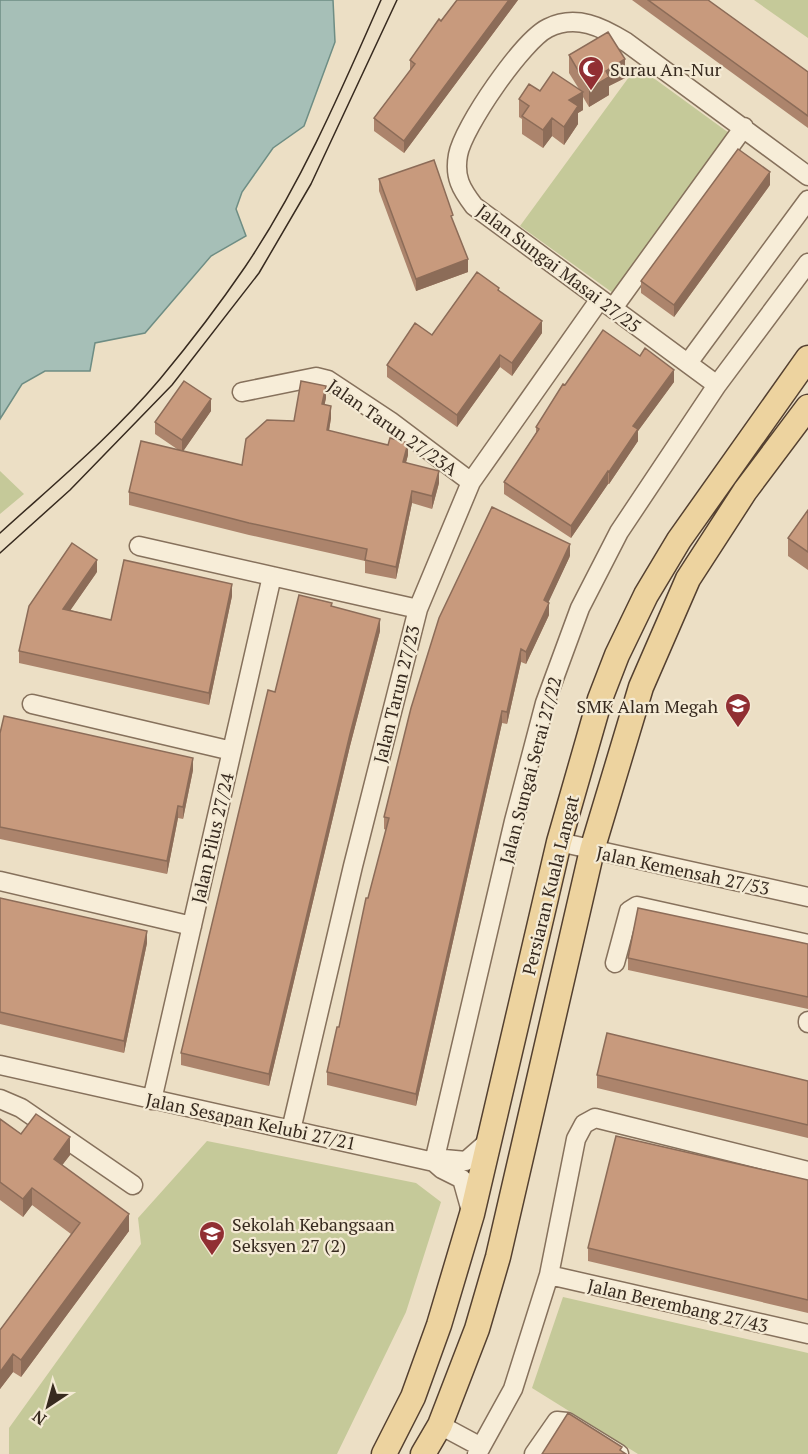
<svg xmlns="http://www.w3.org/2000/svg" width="808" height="1454" font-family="'PT Serif',serif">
  <rect width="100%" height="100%" fill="#ecdfc5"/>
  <path fill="#c5c999" d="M 754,0 L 808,0 L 808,38 Z
    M 637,66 L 729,133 L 613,293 L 520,226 Z
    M 0,471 L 24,494 L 0,514 Z
    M 207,1141 L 416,1183 L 441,1202 L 406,1312 L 337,1454 L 9,1454 L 9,1428 L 141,1244 L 138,1218 Z
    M 563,1297 L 808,1353 L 808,1454 L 638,1454 L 532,1388 Z"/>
  <path fill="#a6bfb7" stroke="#6e8d84" stroke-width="1.5" d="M 0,0 L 333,0 L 335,42 L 304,126 L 273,148 L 242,192 L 236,209 L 246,236 L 211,256 L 145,333 L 95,343 L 90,371 L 45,371 L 22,384 L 0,419 Z"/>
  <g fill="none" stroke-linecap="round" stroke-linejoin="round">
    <defs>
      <path id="minor" d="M 613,308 L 744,127
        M 688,363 L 808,200
        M 717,385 L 474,206 C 461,189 454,177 458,155 C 463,127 523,40 548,28 C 576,14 602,27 626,42 L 808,176
        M 242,392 L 316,377 L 328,380 L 390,421 L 471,482
        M 139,546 L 418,609
        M 32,704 L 232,751
        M 559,842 L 808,897
        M 0,881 L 192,926
        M 615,963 L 629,911 L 637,906 L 808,944
        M 808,1023 L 808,1021
        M 0,1065 L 434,1162 L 442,1169 L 462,1179 L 471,1211
        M 0,1099 L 21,1108 L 133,1185
        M 152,1100 L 272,576
        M 291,1130 L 353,866 L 418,609 L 471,482 L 600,299
        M 434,1162 L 514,821 L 545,703 L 580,608 L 619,532 L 717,385 L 808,263
        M 434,1162 L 444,1159 L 466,1161 L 490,1140
        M 549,1275 L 808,1334
        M 440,1425 L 481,1447 L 477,1454
        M 481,1447 L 513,1389 L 549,1275 L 576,1139 L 584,1124 L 595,1118 L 808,1171
        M 534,1454 L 557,1421 L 567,1422 L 619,1454"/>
      <path id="major" d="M 384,1454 L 413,1397 L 439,1325 L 472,1214 L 559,842 L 600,699 L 617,655 L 646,595 L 679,540 L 808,358
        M 423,1454 L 440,1425 L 477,1329 L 498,1257 L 592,850 L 641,687 L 688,579 L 745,491 L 808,407"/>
    </defs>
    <use href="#minor" stroke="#86715c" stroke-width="21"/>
    <use href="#major" stroke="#544030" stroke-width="27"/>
    <use href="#minor" stroke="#f7edd8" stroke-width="18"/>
    <use href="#major" stroke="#edd39f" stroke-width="24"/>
    <path stroke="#372a1f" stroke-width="1.5" d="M 0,533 C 55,483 112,436 160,379 C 190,343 219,305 245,267 C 301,184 341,91 381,0
      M 0,553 L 70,490 L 172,385 L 259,273 L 311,184 L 397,0"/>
  </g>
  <path fill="#ac846c" d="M 457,0 L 518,0 L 404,153 L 374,131 L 374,118 L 410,71 L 410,60 Z
    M 632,0 L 708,0 L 808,72 L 808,128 Z
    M 569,55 L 625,78 L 609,86 L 609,95 L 589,107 L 583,97 L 583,110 L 578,113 L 578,124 L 564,145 L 552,136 L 543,148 L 522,134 L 522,119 L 519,117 L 519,99 L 540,91 L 579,89 L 569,73 Z
    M 379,179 L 453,222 L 468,272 L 416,291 L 379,191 Z
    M 770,185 L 674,317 L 641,293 L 641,281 Z
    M 499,291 L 542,333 L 512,376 L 500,367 L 457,427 L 387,377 L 387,365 Z
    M 674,382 L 638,431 L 638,441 L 609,484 L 608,484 L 571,538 L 504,494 L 504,482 L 536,433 L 536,427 L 565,385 Z
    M 326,398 L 324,405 L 331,418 L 329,431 L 408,455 L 406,462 L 439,483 L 432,509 L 412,503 L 396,579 L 365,573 L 365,561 L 249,535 L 129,505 L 129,492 L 177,449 L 155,434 L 155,422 L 211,411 L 183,451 L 242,465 L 294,421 Z
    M 808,510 L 808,570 L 788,556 L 788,538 Z
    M 570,556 L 548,602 L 549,615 L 526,664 L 521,662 L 507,724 L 502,723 L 416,1106 L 327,1085 L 327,1072 L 339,1027 L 368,898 L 386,830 L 384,829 L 384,817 Z
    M 97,572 L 70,610 L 111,620 L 232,596 L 209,705 L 19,663 L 19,651 Z
    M 332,606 L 380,631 L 350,746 L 269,1086 L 181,1065 L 181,1053 L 275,692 Z
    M 0,733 L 193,770 L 183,819 L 178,818 L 167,874 L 0,839 Z
    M 0,898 L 147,943 L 124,1053 L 0,1024 Z
    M 808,944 L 808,1009 L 628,970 L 628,958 Z
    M 597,1075 L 808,1081 L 808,1138 L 597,1088 Z
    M 0,1119 L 21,1134 L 70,1155 L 62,1165 L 129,1231 L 21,1377 L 13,1372 L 0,1389 L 0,1330 L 71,1234 L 32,1205 L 23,1217 L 0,1200 Z
    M 808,1180 L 808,1313 L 588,1261 L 588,1248 Z"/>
  <path fill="#8c6c58" d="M 509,0 L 518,0 L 404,153 L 404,141 Z
    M 625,59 L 625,78 L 609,86 L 609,95 L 589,107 L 589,89 L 606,71 Z
    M 583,92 L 583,110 L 578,113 L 578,124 L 564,145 L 564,127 L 569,100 Z
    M 552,118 L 552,136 L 543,148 L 543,130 Z
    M 770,172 L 770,185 L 674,317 L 674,305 Z
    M 468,259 L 468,272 L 416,291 L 416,279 Z
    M 542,321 L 542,333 L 512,376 L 512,363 Z
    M 500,355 L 500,367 L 457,427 L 457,415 Z
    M 674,370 L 674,382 L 638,431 L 638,441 L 609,484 L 609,472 L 633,426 Z
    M 326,386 L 326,398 L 322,417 L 322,404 Z
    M 211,399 L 211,411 L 182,453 L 182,440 Z
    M 331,406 L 331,418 L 327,442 L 327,430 Z
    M 408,443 L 408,455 L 403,474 L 403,462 Z
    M 439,471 L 439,483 L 432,509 L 432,496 Z
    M 608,471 L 608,484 L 571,538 L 571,526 Z
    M 412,491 L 412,503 L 396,579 L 396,567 Z
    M 570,544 L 570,556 L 544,612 L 544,600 Z
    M 97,560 L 97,572 L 63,621 L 63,609 Z
    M 232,584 L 232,596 L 209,705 L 209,693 Z
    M 549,603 L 549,615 L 526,664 L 526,652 Z
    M 380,619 L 380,631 L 350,746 L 269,1086 L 269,1074 L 350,734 Z
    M 521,649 L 521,662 L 507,724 L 507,712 Z
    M 502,711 L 502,723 L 416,1106 L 416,1094 Z
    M 193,758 L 193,770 L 183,819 L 183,807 Z
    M 178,806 L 178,818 L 167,874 L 167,861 Z
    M 147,931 L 147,943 L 124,1053 L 124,1041 Z
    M 70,1137 L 70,1155 L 54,1176 L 54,1159 Z
    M 32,1188 L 32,1205 L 23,1217 L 23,1199 Z
    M 129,1214 L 129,1231 L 21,1377 L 21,1360 Z
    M 13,1354 L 13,1372 L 0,1389 L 0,1372 Z"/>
  <path fill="#c89a7d" stroke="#8c6c58" stroke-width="1.5" d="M 457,0 L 509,0 L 404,141 L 374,118 L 415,64 L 410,60 L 439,19 L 441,21 Z
    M 648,0 L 708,0 L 808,72 L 808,116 Z
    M 608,32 L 625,59 L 606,71 L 609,77 L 589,89 L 569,55 Z
    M 553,72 L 583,92 L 569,100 L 578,106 L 564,127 L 552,118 L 543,130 L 522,116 L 529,106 L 519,99 L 529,84 L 540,91 Z
    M 738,149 L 770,172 L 674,305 L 641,281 Z
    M 434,160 L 453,215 L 451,216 L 468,259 L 416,279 L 379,179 Z
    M 477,272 L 499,288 L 498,290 L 542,321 L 512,363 L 500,355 L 457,415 L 387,365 L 415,323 L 432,335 Z
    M 603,330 L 640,356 L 645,348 L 674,370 L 633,426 L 638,429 L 609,472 L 608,471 L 571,526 L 504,482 L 539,429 L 536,427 L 563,384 L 565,385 Z
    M 184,381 L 211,399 L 182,440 L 155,422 Z
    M 301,381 L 326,386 L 322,404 L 331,406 L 327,430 L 388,445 L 390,438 L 408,443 L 403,462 L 439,471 L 432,496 L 412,491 L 396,567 L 365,560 L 367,549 L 249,523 L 129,492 L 141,441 L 242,465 L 246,439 L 267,420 L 294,421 Z
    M 492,507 L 570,544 L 544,600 L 549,603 L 526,652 L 521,649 L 507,712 L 502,711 L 416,1094 L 327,1072 L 337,1027 L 339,1027 L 366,898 L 368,898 L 389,818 L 384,817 L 411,708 L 439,618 Z
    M 808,510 L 808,552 L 788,538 Z
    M 72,543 L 97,560 L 63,609 L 111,620 L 124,560 L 232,584 L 209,693 L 19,651 L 29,606 Z
    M 299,595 L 332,603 L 331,606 L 380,619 L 350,734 L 269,1074 L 181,1053 L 268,690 L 275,692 Z
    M 4,716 L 193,758 L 183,807 L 178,806 L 167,861 L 0,827 L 0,733 Z
    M 0,898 L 147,931 L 124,1041 L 0,1012 Z
    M 638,908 L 808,944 L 808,997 L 628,958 Z
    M 607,1033 L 808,1081 L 808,1125 L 597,1075 Z
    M 36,1114 L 70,1137 L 54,1159 L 129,1214 L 21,1360 L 13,1354 L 0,1372 L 0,1330 L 80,1223 L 32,1188 L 23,1199 L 0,1182 L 0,1119 L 21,1134 Z
    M 616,1136 L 808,1180 L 808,1300 L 588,1248 Z
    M 568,1413 L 622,1447 L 620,1450 L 626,1454 L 542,1454 Z"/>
  <defs>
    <symbol id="mosque-pin" viewBox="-11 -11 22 30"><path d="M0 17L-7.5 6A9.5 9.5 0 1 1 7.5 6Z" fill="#912f33" stroke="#f4ead4"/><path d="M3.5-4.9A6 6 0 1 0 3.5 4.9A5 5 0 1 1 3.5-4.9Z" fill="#fff"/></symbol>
    <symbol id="school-pin" viewBox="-11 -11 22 30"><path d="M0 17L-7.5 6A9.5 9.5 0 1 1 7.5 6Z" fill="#912f33" stroke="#f4ead4"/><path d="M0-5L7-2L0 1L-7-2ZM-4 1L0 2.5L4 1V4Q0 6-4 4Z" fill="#fff"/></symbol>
  </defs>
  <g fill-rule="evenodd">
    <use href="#mosque-pin" x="576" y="54" width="30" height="40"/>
    <use href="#school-pin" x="723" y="691" width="30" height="40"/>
    <use href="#school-pin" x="197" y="1219" width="30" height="40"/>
  </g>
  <g text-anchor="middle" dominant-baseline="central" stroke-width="4.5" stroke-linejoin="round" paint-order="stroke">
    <g font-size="18" fill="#372a1f" stroke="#f4ead4" text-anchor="start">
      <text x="610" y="69">Surau An-Nur</text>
      <text x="718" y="706" text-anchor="end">SMK Alam Megah</text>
      <text x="232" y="1224">Sekolah Kebangsaan<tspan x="232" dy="21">Seksyen 27 (2)</tspan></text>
    </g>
    <g font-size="18" fill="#372a1f" stroke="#f4ead4">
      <text transform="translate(559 268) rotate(37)">Jalan Sungai Masai 27/25</text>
      <text transform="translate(393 427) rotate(35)">Jalan Tarun 27/23A</text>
      <text transform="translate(396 694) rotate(-76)">Jalan Tarun 27/23</text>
      <text transform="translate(530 770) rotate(-75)">Jalan Sungai Serai 27/22</text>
      <text transform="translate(212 838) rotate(-77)">Jalan Pilus 27/24</text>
      <text transform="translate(683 870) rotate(12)">Jalan Kemensah 27/53</text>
      <text transform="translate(550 885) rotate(-76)">Persiaran Kuala Langat</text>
      <text transform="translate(251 1121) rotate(12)">Jalan Sesapan Kelubi 27/21</text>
      <text transform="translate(678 1305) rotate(13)">Jalan Berembang 27/43</text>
    </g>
  </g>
  <g transform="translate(48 1406) rotate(216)" stroke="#f4ead4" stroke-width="4.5" paint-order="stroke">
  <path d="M0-4.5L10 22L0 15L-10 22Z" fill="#372a1f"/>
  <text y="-9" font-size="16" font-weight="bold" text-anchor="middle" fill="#372a1f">N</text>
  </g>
</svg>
